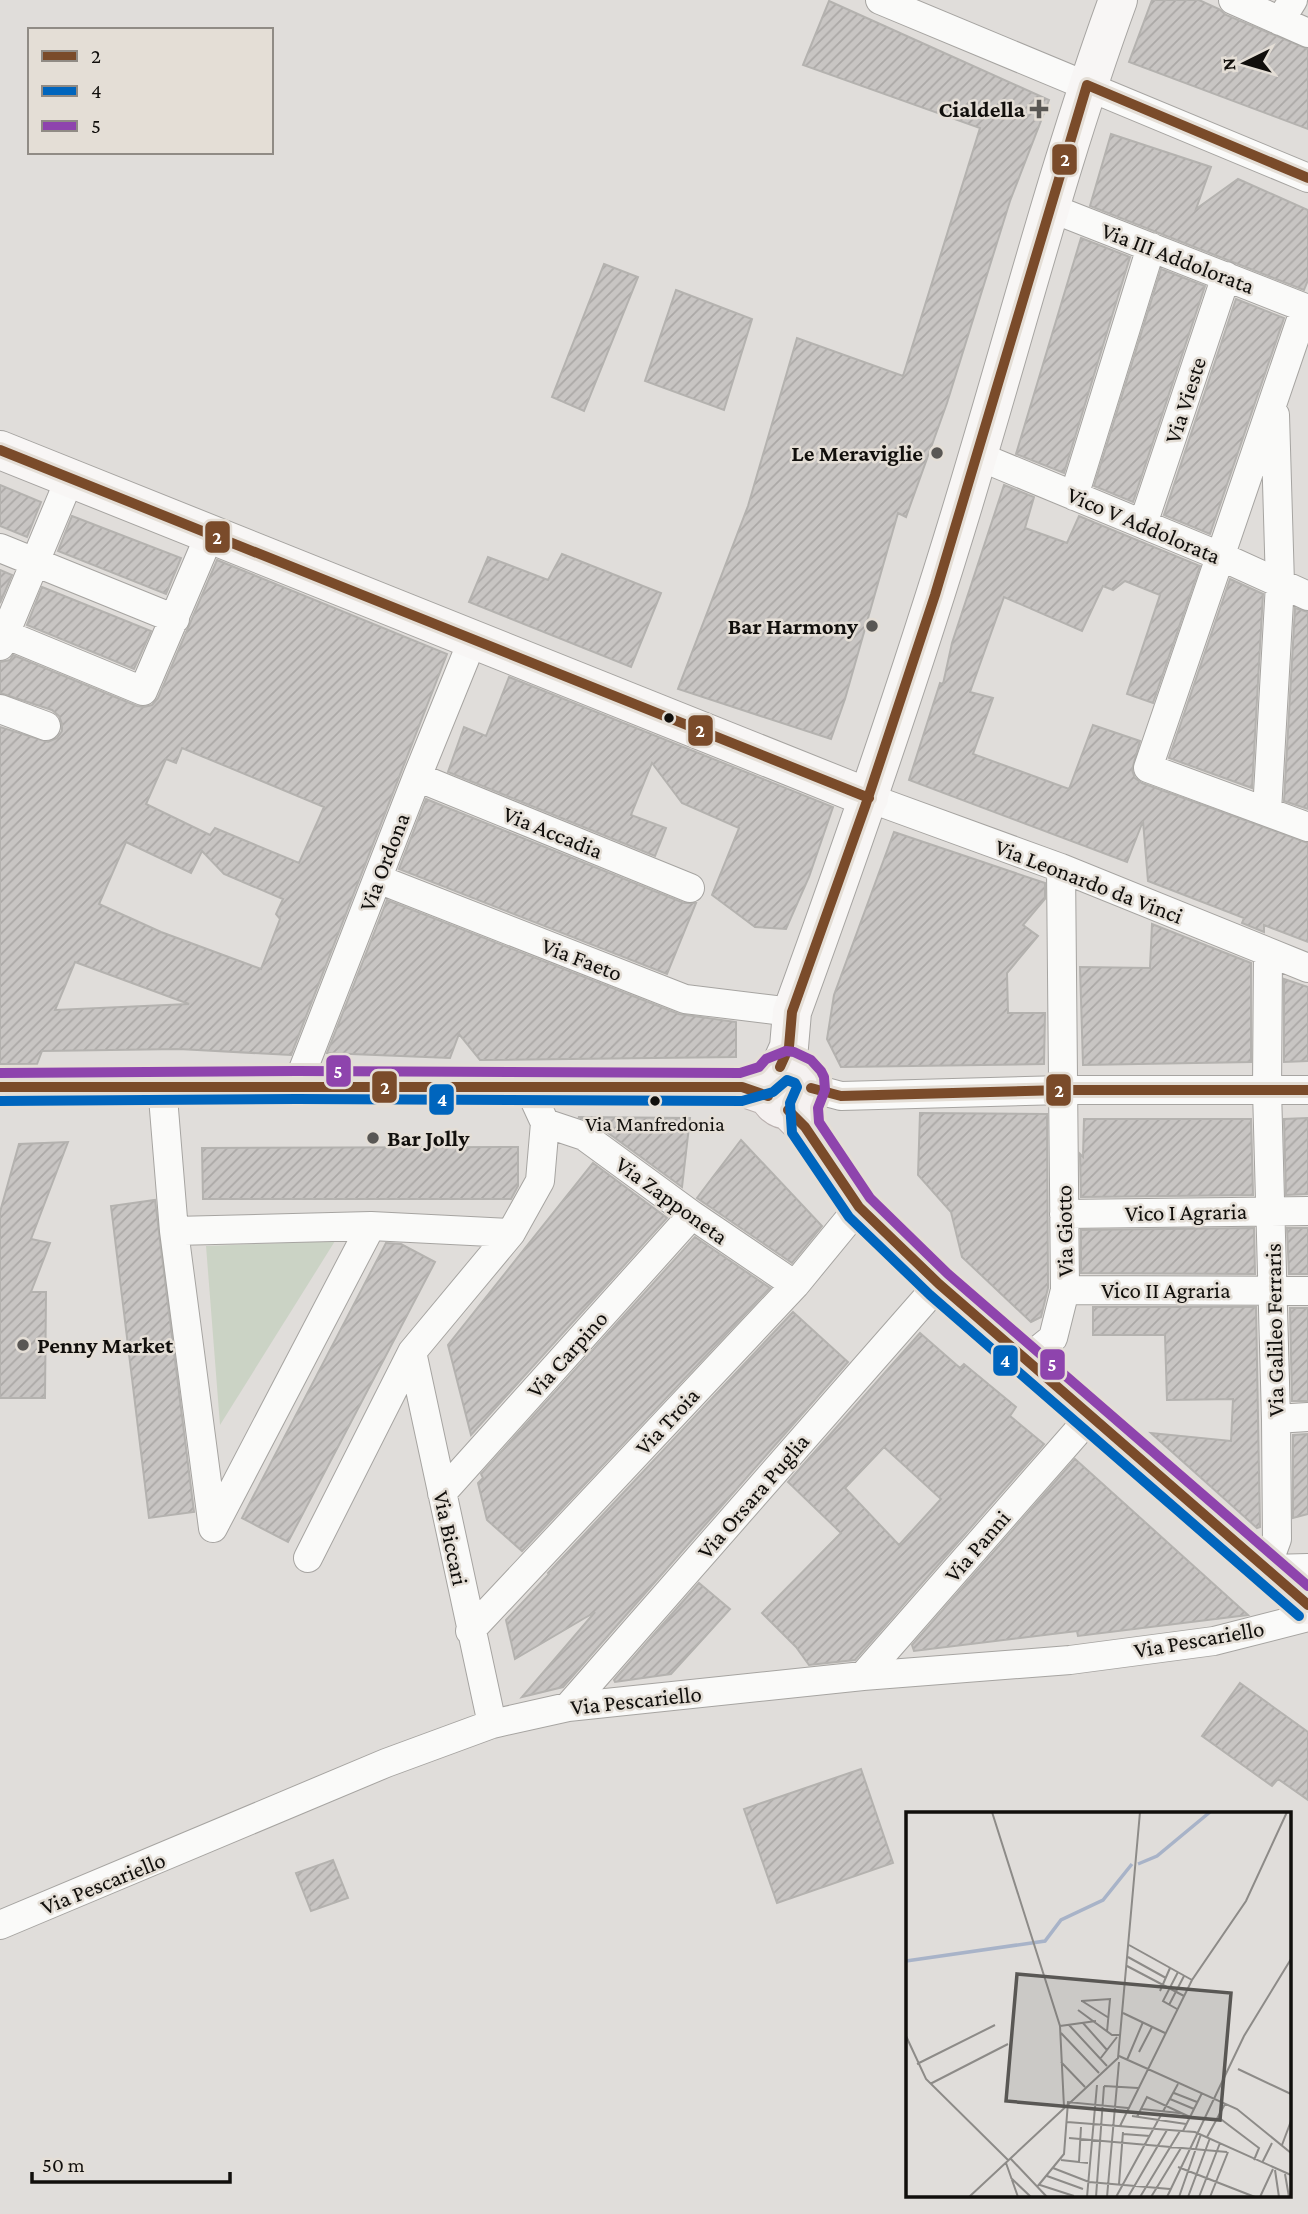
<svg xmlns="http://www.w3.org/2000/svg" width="1308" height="2214" font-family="'Crimson Pro',serif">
  <defs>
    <pattern id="building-hatch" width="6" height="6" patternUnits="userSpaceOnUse" patternTransform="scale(1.75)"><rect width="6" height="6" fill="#c8c5c3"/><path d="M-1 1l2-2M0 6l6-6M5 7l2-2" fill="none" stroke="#aba8a6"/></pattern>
  </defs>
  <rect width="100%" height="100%" fill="#e0ddda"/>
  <path fill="#cbd3c5" d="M 335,1241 L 220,1425 L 206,1246 Z"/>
  <path fill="url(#building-hatch)" stroke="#b4b2af" stroke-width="2" fill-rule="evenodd" d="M 1152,0 L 1199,0 L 1219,9 L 1226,15 L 1308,49 L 1308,129 L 1129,62 Z
    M 829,1 L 1049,100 L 1010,201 L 947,403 L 906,517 L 898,513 L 845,699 L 831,739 L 678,689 L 748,506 L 797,338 L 903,376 L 980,128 L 803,65 Z
    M 1111,134 L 1211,167 L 1196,209 L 1238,179 L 1308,210 L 1308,280 L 1304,290 L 1090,206 Z
    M 1081,238 L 1130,257 L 1064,473 L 1016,454 Z
    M 604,264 L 638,277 L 584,411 L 552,397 Z
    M 1161,269 L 1205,286 L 1133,502 L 1094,486 Z
    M 676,290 L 752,319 L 724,410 L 645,381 Z
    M 1236,299 L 1284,318 L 1210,534 L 1164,515 Z
    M 0,485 L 41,502 L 27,537 L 0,526 Z
    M 1004,485 L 1034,497 L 1025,528 L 1067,543 L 1079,516 L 1200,566 L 1153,703 L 1127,694 L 1160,595 L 1125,581 L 1113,590 L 1103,586 L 1082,631 L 1004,597 L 970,692 L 993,698 L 973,754 L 1069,789 L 1093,725 L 1140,741 L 1132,770 L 1135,778 L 1142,783 L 1308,843 L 1308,942 L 1264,925 L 1264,932 L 1242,923 L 1244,918 L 1148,881 L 1143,821 L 1127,862 L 909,780 L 940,683 L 943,684 L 952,643 Z
    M 72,516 L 181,558 L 166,594 L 58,551 Z
    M 562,554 L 661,593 L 631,667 L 469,602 L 488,557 L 548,580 Z
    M 217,560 L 447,654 L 291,1055 L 179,1049 L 42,1051 L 37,1064 L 0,1064 L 0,727 L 48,742 L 57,738 L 62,731 L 62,724 L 59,716 L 52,710 L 0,693 L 0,662 L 10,660 L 13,655 L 137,706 L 144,707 L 152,705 L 158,698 ZM 182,748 L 324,807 L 299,863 L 215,828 L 210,835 L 146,804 L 166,759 L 176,763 ZM 126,842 L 191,873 L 202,851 L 224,874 L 283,899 L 276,914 L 280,919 L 261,969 L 161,932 L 99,904 ZM 75,962 L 189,1004 L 55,1010 Z
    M 0,570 L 12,575 L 0,603 Z
    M 1230,579 L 1263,594 L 1252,788 L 1169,758 Z
    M 42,587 L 151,631 L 134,669 L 27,625 Z
    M 1295,608 L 1308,612 L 1308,809 L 1284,801 Z
    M 509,677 L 833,807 L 809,877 L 786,929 L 755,927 L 712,895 L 739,828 L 682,803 L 652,763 L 631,815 L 666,828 L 655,856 L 448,772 L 464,727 L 486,736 Z
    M 426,799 L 684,903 L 696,903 L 667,974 L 399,869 Z
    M 894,832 L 1045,883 L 1045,899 L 1023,925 L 1038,936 L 1007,973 L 1008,1013 L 1045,1013 L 1044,1064 L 841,1067 L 827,1039 L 834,995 Z
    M 387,900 L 679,1014 L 736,1022 L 736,1057 L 480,1060 L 459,1034 L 450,1058 L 327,1053 Z
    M 1152,924 L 1251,963 L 1251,1062 L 1083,1065 L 1080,967 L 1150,968 Z
    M 1284,979 L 1308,987 L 1308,1061 L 1284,1062 Z
    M 920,1113 L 1047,1114 L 1048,1288 L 1041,1317 L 1031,1322 L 962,1257 L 951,1212 L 918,1175 Z
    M 578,1117 L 690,1118 L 682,1187 L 593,1122 Z
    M 1308,1118 L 1308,1194 L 1286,1195 L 1284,1119 Z
    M 1084,1119 L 1251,1119 L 1253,1195 L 1081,1197 L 1080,1154 L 1083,1157 Z
    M 741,1140 L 822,1226 L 792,1263 L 697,1198 Z
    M 68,1142 L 31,1239 L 50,1243 L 31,1292 L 46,1292 L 45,1398 L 0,1398 L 0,1212 L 19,1144 Z
    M 518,1147 L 518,1186 L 511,1199 L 203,1199 L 202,1148 Z
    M 593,1163 L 667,1218 L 471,1435 L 448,1345 Z
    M 155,1200 L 194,1512 L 149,1518 L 111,1206 Z
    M 1254,1228 L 1255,1274 L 1081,1273 L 1081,1230 Z
    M 1287,1228 L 1308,1228 L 1308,1274 L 1289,1274 Z
    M 695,1237 L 770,1288 L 522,1551 L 487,1520 L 478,1483 L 483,1478 L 481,1474 Z
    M 386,1243 L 401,1244 L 435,1262 L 288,1542 L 242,1518 Z
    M 1093,1307 L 1256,1307 L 1260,1527 L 1257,1528 L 1151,1433 L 1231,1441 L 1233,1399 L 1167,1400 L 1165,1335 L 1093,1335 Z
    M 1290,1308 L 1308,1308 L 1308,1401 L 1292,1401 Z
    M 793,1312 L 848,1362 L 563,1687 L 522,1697 L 595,1612 L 515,1659 L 506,1620 L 549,1574 L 548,1573 Z
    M 920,1333 L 960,1368 L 964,1364 L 1016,1407 L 1010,1416 L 1044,1444 L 855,1660 L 809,1665 L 796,1647 L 762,1613 L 841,1533 L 788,1482 ZM 884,1447 L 941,1499 L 899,1545 L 845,1488 Z
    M 1308,1434 L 1308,1514 L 1293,1518 L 1293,1435 Z
    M 1075,1459 L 1248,1615 L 1078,1636 L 1077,1631 L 914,1651 L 912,1645 Z
    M 699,1583 L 730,1609 L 671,1674 L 615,1682 L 614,1680 Z
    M 1240,1683 L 1308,1732 L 1308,1800 L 1278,1779 L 1272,1786 L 1202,1736 Z
    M 861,1769 L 893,1863 L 777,1903 L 744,1809 Z
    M 333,1860 L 348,1898 L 311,1911 L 296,1873 Z"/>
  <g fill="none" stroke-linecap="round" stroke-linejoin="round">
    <defs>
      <path id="street" d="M 880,0 L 1308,178
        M 1233,0 L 1308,33
        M 1280,21 L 1293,0
        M 1048,207 L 1308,309
        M 1305,308 L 1148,768 L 1308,827
        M 978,456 L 1220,556 L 1308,596
        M 1074,496 L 1151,247
        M 1143,524 L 1226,276
        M 0,548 L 175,619
        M 0,632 L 143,691 L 210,534
        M 0,646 L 70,478
        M 0,709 L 46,726
        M 417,777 L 690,888
        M 869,798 L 1061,868 L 1308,968
        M 1267,811 L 1280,584 L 1275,415
        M 378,879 L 685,999 L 792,1012
        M 1268,953 L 1267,1090 L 1276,1419 L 1277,1539 L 1266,1569 L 1308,1568
        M 162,1085 L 174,1231
        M 297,1085 L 417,777 L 473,639
        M 811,1088 L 841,1096 L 1063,1090 L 1308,1090
        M 545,1123 L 584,1136 L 692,1215 L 795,1285
        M 1064,1214 L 1308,1211
        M 1065,1290 L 1308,1291
        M 412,1352 L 492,1724
        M 1027,1359 L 1053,1338 L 1065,1290 L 1061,868
        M 1276,1419 L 1308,1417
        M 442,1493 L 692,1215
        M 213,1528 L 174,1231 L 371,1226 L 511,1233
        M 213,1528 L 371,1226
        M 308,1558 L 412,1352 L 511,1233 L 540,1181 L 545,1123 L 528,1086
        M 470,1631 L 795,1285 L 859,1207
        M 863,1676 L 1091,1416
        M 568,1707 L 939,1284
        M 0,1925 L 386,1763 L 492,1724 L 568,1707 L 863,1676 L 1070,1660 L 1214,1641 L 1308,1617"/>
      <path id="secondary" d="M 0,450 L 869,798
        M 780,1067 L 789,1047 L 792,1012 C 859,828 923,643 978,455 C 1024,301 1063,151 1118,0"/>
      <path id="primary" d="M767 1088a22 22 0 1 1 44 0a22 22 0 1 1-44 0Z
        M 0,1087 L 651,1086 L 742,1087 L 768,1096
        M 788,1110 L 805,1127 L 859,1207 L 939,1284 L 1308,1605"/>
    </defs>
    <use href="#street" stroke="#a6a4a1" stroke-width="30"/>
    <use href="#secondary" stroke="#a6a4a1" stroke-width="40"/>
    <use href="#primary" stroke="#bab1af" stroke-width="40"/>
    <use href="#street" stroke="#fafaf9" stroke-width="28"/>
    <use href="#secondary" stroke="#f8f6f5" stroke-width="38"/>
    <use href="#primary" stroke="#f5f1f0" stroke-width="38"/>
    <defs>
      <path id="bus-1" d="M 0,450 L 869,798
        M 780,1067 L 789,1047 L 792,1012 L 866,804 L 935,595 L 1087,85 L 1308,178
        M 0,1087 L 742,1087 L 768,1096
        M 811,1088 L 841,1096 L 1063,1090 L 1308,1090
        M 788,1110 L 805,1127 L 859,1207 L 939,1284 L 1308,1605"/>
      <path id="bus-2" d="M 0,1101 L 297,1099 L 742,1101 L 773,1092 L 787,1080 L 795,1083 L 797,1087 L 790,1103 L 792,1133 L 849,1217 L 930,1295 L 1299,1616"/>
      <path id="bus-3" d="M 0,1073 L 297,1071 L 740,1073 L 759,1067 L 766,1059 L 786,1051 L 794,1052 L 811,1060 L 821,1071 L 824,1077 L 825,1090 L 818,1108 L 819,1122 L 870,1198 L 948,1274 L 1308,1586"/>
    </defs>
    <use href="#bus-1" stroke="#e4ded6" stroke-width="16"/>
    <use href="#bus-2" stroke="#e4ded6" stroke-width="16"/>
    <use href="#bus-3" stroke="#e4ded6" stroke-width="16"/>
    <use href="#bus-1" stroke="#7a4b2a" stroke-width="10"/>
    <use href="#bus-2" stroke="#0065bd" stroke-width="10"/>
    <use href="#bus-3" stroke="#8e44ad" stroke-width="10"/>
  </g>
  <g fill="#595754" stroke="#e4ded6" stroke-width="2.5">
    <path d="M1035.5 98.5h7v7h7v7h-7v7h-7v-7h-7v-7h7z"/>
    <circle cx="937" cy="453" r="7"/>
    <circle cx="872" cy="626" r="7"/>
    <circle cx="373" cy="1138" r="7"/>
    <circle cx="23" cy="1345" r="7"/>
  </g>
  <g fill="#110f0c" stroke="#e4ded6" stroke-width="2.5">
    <circle cx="669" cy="718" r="6"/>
    <circle cx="655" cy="1101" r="6"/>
  </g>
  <g text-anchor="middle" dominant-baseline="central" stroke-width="5" stroke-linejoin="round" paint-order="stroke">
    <g font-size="21" fill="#110f0c" stroke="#e4ded6">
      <text x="655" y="1124">Via Manfredonia</text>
    </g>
    <g font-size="23" font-weight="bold" fill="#110f0c" stroke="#e4ded6" text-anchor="end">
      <text x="1025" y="109">Cialdella</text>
      <text x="923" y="453">Le Meraviglie</text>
      <text x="858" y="626">Bar Harmony</text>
      <text x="387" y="1138" text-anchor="start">Bar Jolly</text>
      <text x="37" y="1345" text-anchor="start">Penny Market</text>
    </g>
    <g font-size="23" fill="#110f0c" stroke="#e4ded6">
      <text transform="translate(1178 258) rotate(21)">Via III Addolorata</text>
      <text transform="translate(1185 400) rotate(-72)">Via Vieste</text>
      <text transform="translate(1144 525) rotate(23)">Vico V Addolorata</text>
      <text transform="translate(553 832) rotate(22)">Via Accadia</text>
      <text transform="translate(384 862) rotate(-69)">Via Ordona</text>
      <text transform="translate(1089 881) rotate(21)">Via Leonardo da Vinci</text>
      <text transform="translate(582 959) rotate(21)">Via Faeto</text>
      <text transform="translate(672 1200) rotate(36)">Via Zapponeta</text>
      <text transform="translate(1186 1212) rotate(-1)">Vico I Agraria</text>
      <text transform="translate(1064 1231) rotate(-91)">Via Giotto</text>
      <text x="1166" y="1290">Vico II Agraria</text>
      <text transform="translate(1274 1330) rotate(-91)">Via Galileo Ferraris</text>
      <text transform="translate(567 1354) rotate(-48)">Via Carpino</text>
      <text transform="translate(667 1421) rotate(-47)">Via Troia</text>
      <text transform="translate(753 1496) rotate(-49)">Via Orsara Puglia</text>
      <text transform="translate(451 1538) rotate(78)">Via Biccari</text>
      <text transform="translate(977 1546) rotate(-49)">Via Panni</text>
      <text transform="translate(1199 1639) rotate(-10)">Via Pescariello</text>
      <text transform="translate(636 1700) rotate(-6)">Via Pescariello</text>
      <text transform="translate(103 1883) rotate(-22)">Via Pescariello</text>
    </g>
  </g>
  <g transform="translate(906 1812)">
    <rect width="385" height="385" fill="#e0ddda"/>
    <path fill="none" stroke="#a8b3c8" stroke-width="3.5" d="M 232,52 L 251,44 L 304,0M 0,149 L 139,129 L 155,108 L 197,88 L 226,52"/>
    <path fill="none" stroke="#8d8b88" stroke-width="2" d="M 86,0 L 154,214 L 158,295M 223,133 L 286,168M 222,145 L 260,166M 221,154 L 278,184M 254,179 L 264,156M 175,189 L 204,187 L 201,220M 176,189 L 203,206M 263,193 L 278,164M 271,197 L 257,189 L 272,160M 172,198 L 206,223 L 214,223M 217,201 L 259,221M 177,211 L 201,238M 163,213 L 201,254M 154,214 L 190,209M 155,221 L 193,261M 0,224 L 20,267 L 102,348M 233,240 L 246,215M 213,244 L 331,297 L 385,341M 194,247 L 211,225M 221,248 L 237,210M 155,250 L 179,275M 11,252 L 89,213M 332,257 L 385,282M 24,272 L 102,232M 198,274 L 232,276M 268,281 L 291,290M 264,287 L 288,297M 236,297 L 273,301M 226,304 L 280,312M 231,305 L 241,285 L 284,305M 312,305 L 353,336 L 348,348M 161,310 L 289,320 L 385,363M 214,314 L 286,168 L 340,89 L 381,0M 277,319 L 296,281M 217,322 L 244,324M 301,325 L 319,292M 163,326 L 321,340M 376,333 L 385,309M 104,346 L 141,385M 155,348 L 182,351M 173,350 L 175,315M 100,351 L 112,385M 356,351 L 366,331M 272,355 L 349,385M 147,356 L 183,370 L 264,377M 369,358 L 373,385M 379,362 L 383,385M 141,364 L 177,377M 105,366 L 125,385M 213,372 L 217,320M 134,373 L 168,384M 131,375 L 158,342 L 162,290 L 222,296M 63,385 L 212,246 L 234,0M 181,385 L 191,273M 190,385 L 198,274M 201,385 L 213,250M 210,385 L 272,272M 222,385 L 261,318M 234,385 L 274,319M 245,385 L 275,336M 261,385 L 338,224 L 385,147M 273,385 L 295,322M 282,385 L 304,326M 293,385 L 314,331M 304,385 L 322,340M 354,385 L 367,357"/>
    <path fill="#595754" fill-opacity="0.15" stroke="#595754" stroke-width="3.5" d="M 111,162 L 325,181 L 314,308 L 100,289 Z"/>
    <rect width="385" height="385" fill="none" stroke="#110f0c" stroke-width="3.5"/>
  </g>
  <g stroke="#e4ded6" stroke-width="2.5">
    <rect x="1051" y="143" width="27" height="33" rx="7" fill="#7a4b2a"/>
    <rect x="204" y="520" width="27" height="34" rx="7" fill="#7a4b2a"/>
    <rect x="687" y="714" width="27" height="33" rx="7" fill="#7a4b2a"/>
    <rect x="325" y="1054" width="27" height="34" rx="7" fill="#8e44ad"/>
    <rect x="371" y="1070" width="27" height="34" rx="7" fill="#7a4b2a"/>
    <rect x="1045" y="1073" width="27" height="34" rx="7" fill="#7a4b2a"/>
    <rect x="428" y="1083" width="27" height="33" rx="7" fill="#0065bd"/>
    <rect x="992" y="1344" width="27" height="33" rx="7" fill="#0065bd"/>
    <rect x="1039" y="1348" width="27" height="33" rx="7" fill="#8e44ad"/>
  </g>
  <g font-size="19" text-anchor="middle" font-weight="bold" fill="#fff">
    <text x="1065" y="166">2</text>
    <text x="217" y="544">2</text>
    <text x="700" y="737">2</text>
    <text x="338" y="1078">5</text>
    <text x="385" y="1094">2</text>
    <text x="1059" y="1097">2</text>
    <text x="442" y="1106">4</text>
    <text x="1005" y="1367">4</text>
    <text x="1052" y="1371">5</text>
  </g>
  <rect x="28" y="28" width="245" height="126" fill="#e4ded6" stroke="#908b85" stroke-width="2"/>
  <rect x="42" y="51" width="35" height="10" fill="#7a4b2a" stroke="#908b85" stroke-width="2"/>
  <text x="91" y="63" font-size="21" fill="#110f0c">2</text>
  <rect x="42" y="86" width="35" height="10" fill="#0065bd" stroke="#908b85" stroke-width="2"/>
  <text x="91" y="98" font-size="21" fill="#110f0c">4</text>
  <rect x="42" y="121" width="35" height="10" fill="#8e44ad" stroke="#908b85" stroke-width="2"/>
  <text x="91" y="133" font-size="21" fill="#110f0c">5</text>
  <g transform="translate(1245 63) rotate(265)" stroke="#e4ded6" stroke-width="5" paint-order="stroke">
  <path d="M0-5L12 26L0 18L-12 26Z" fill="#110f0c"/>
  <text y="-10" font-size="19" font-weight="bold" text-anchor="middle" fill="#110f0c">N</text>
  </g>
  <path d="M32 2172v10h198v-10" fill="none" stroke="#110f0c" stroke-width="3.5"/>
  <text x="42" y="2172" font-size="21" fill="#110f0c" stroke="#e4ded6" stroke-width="5" paint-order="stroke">50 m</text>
</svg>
